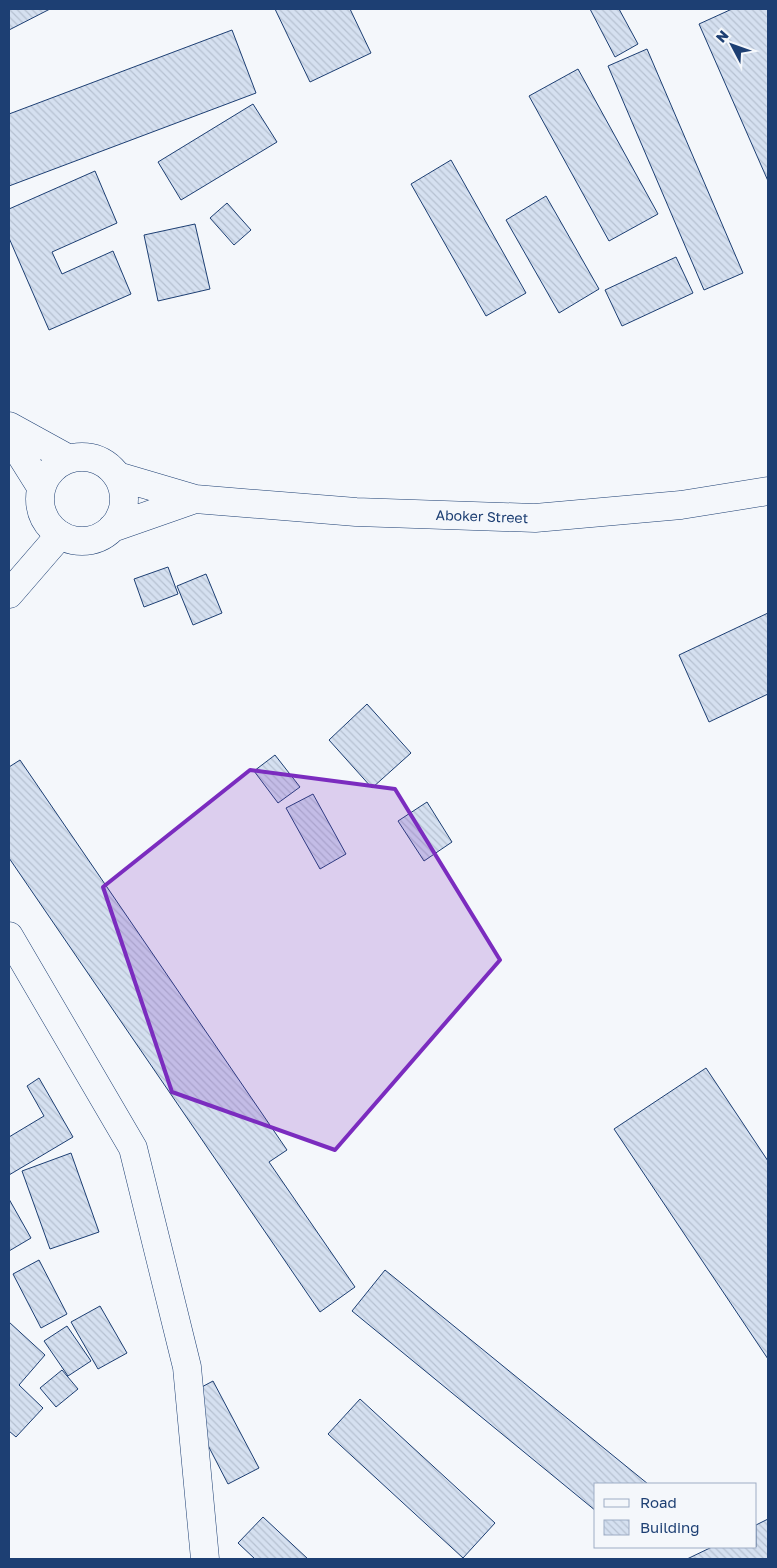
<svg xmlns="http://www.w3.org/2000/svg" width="777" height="1568" font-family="'Golos Text',sans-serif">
  <defs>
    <pattern id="building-back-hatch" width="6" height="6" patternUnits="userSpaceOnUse" patternTransform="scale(1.25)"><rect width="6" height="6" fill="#d5e0f0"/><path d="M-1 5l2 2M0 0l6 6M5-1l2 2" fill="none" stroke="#b6c1d1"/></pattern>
  </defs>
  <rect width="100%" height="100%" fill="#f4f7fb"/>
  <path fill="url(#building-back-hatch)" stroke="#1d3f73" d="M 9,9 L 50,9 L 9,30 Z
    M 275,9 L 350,9 L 371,53 L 310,82 Z
    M 590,9 L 619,9 L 638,44 L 615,57 Z
    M 732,9 L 768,9 L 768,181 L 699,24 Z
    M 232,30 L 256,93 L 9,186 L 9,114 Z
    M 647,49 L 743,273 L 704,290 L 608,66 Z
    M 578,69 L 658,214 L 609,241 L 529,96 Z
    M 253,104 L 277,142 L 181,200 L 158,162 Z
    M 451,160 L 526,293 L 486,316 L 411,184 Z
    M 95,171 L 117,223 L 52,252 L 62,274 L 113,251 L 131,294 L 49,330 L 9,238 L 9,209 Z
    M 546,196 L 599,289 L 559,313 L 506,220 Z
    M 227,203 L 251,230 L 234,245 L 210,218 Z
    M 195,224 L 210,289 L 158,301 L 144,235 Z
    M 676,257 L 693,293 L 622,326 L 605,290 Z
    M 168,567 L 178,594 L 144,607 L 134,579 Z
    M 206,574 L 222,613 L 193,625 L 177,586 Z
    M 768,613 L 768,694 L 709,722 L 679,655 Z
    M 367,704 L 411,753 L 372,788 L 329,740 Z
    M 275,755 L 300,787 L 278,803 L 254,771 Z
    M 20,760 L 287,1150 L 269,1162 L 355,1287 L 320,1312 L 9,858 L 9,767 Z
    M 313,794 L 346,854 L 320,869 L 286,808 Z
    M 427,802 L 452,842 L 424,861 L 398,821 Z
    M 706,1068 L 768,1161 L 768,1359 L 614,1129 Z
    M 39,1078 L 73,1137 L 9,1175 L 9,1137 L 44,1116 L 27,1086 Z
    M 71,1153 L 99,1232 L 50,1249 L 22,1171 Z
    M 9,1199 L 31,1238 L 9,1251 Z
    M 39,1260 L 67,1314 L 41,1328 L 13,1274 Z
    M 385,1270 L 648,1484 L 596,1484 L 596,1511 L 352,1311 Z
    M 100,1306 L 127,1353 L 98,1369 L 71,1322 Z
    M 9,1322 L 45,1355 L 19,1385 L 43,1408 L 16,1437 L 9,1431 Z
    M 67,1326 L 91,1361 L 68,1376 L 44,1341 Z
    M 62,1370 L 78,1389 L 56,1407 L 40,1388 Z
    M 213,1381 L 259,1468 L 228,1484 L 183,1397 Z
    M 360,1399 L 495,1523 L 463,1558 L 328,1434 Z
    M 263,1517 L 308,1559 L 255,1559 L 238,1543 Z
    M 768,1519 L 768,1559 L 687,1559 L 712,1547 L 756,1547 L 756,1525 Z"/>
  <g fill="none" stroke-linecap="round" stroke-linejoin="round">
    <defs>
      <path id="street" d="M 9,594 L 60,535
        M 9,936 L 133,1148 L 187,1367 L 205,1559"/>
      <path id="secondary" d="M 9,426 L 69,459
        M 9,436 L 41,487
        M40 499a42 42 0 1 1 84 0a42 42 0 1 1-84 0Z
        M 117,476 L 195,499 L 356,512 L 535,518 L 681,505 L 768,491
        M 112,528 L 195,499"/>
    </defs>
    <use href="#street" stroke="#1d3f73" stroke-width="29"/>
    <use href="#secondary" stroke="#1d3f73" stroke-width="29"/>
    <use href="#street" stroke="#f4f7fb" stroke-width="28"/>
    <use href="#secondary" stroke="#f4f7fb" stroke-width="28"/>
  </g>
  <path fill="#7b2cbf" fill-opacity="0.2" stroke="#7b2cbf" stroke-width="4" stroke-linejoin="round" d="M 250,770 L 395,789 L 500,960 L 335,1150 L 172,1092 L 103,887 Z"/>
  <g text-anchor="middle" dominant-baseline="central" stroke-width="4" stroke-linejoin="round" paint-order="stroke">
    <g font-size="14" fill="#1d3f73" stroke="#f4f7fb">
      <text transform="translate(482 516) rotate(2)">Aboker Street</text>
    </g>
  </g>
  <rect width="777" height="1568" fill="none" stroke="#1d3f73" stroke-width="20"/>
  <rect x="594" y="1483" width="162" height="65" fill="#f4f7fb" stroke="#9eadc5"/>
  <rect x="604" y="1499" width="25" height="8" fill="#f4f7fb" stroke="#9eadc5"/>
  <text x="640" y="1508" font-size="15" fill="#1d3f73">Road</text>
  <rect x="604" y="1520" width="25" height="15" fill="url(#building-back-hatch)" stroke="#9eadc5"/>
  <text x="640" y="1533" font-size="15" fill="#1d3f73">Building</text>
  <g transform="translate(732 45) rotate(311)" stroke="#f4f7fb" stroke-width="4" paint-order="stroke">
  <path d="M0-4L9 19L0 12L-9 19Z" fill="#1d3f73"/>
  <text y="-8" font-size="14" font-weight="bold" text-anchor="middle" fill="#1d3f73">N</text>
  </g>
</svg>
